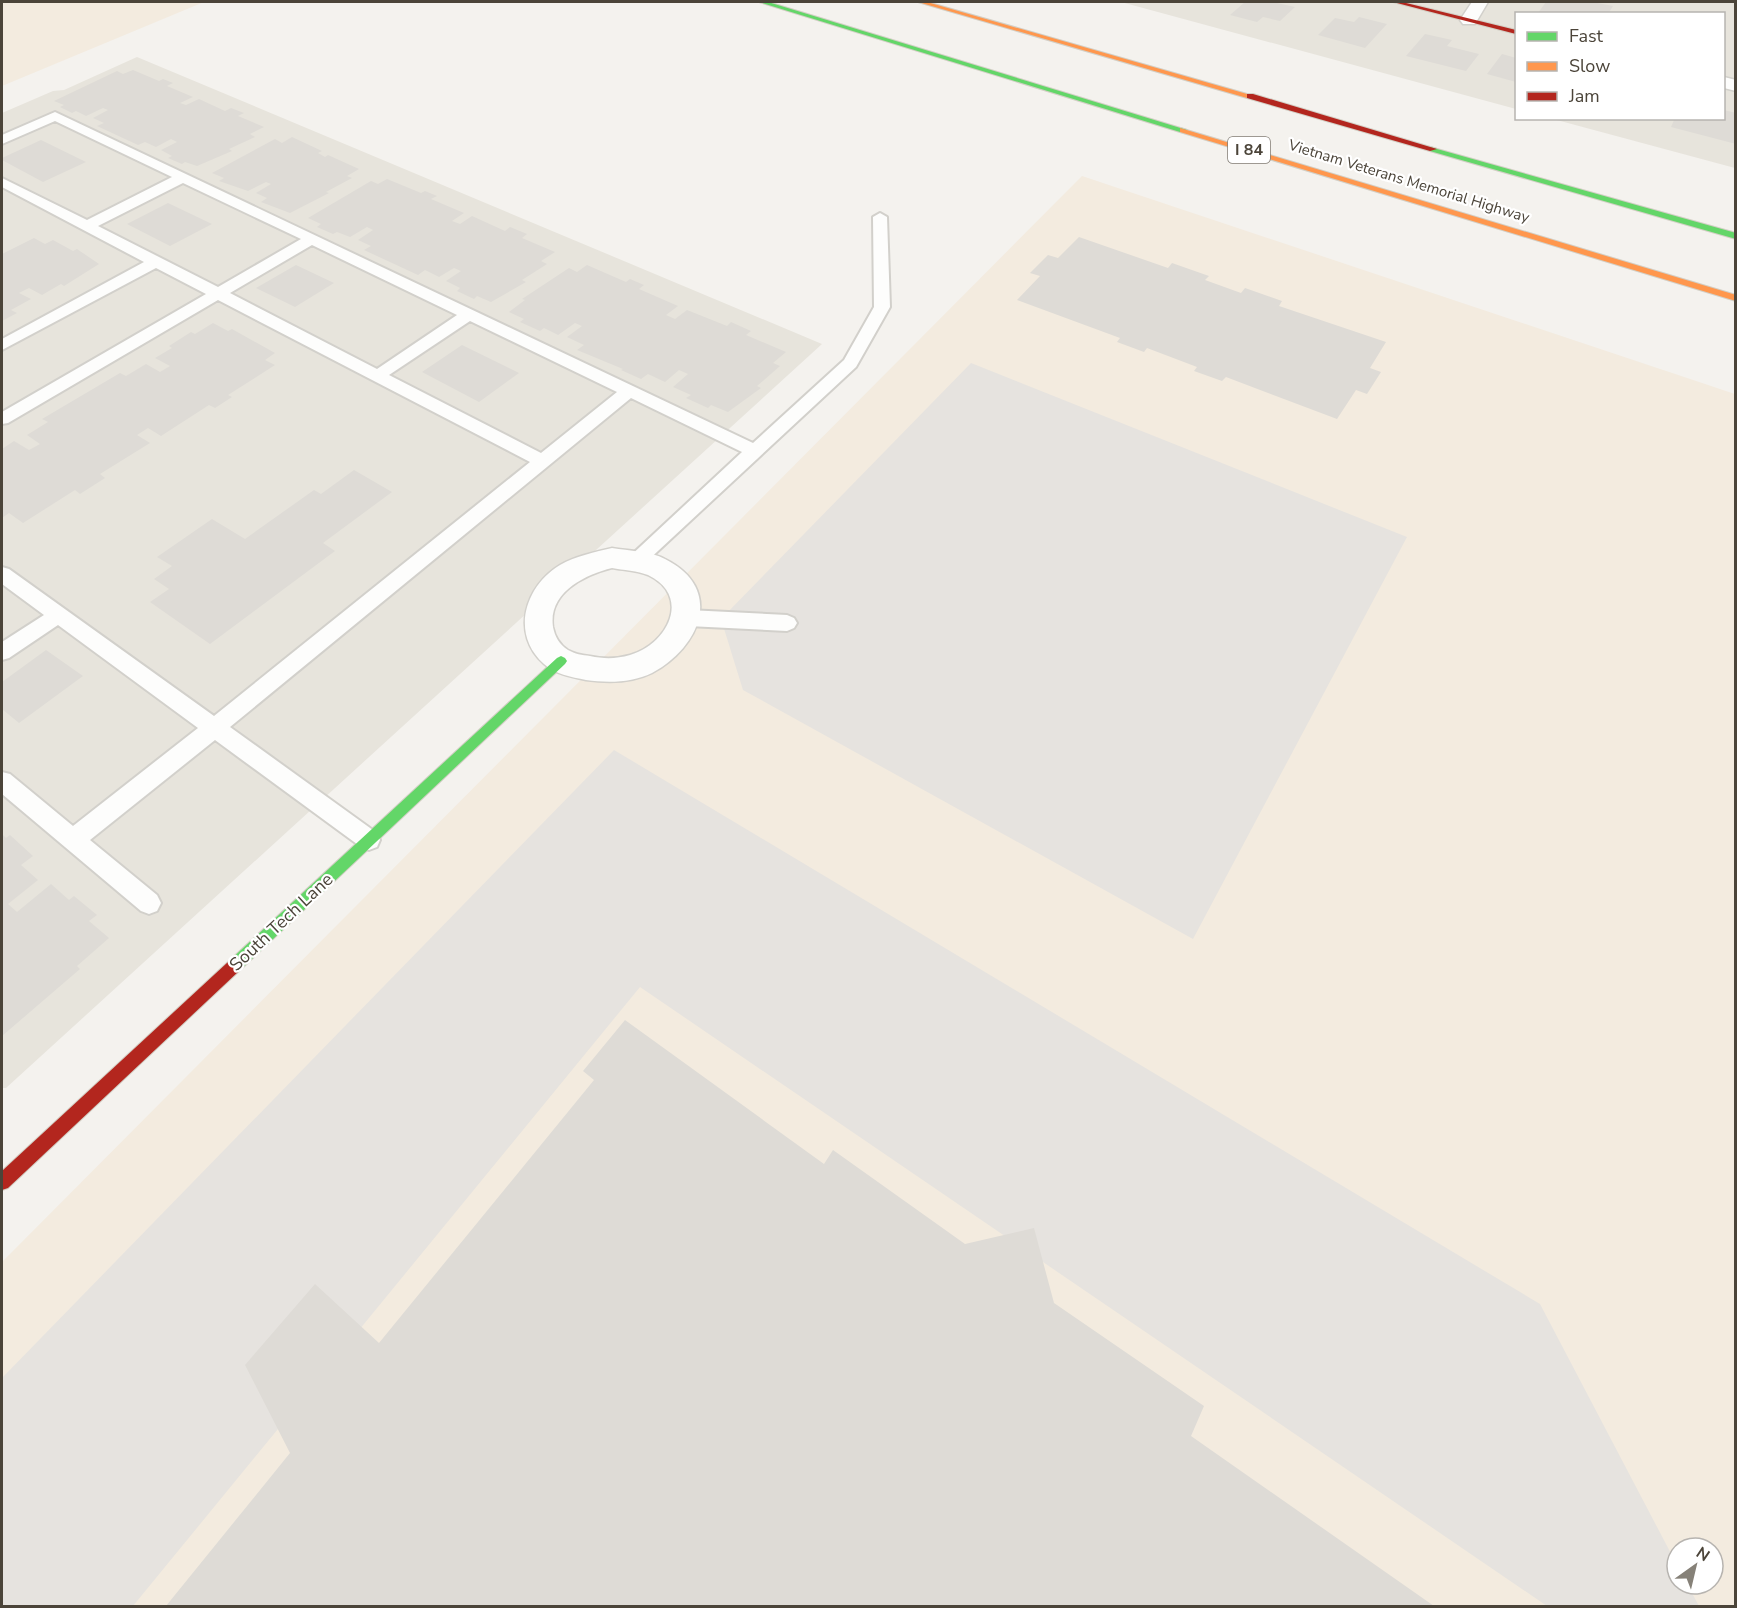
<svg xmlns="http://www.w3.org/2000/svg" width="1737" height="1608" font-family="'Nunito Sans',sans-serif">
  <rect width="100%" height="100%" fill="#f4f2ee"/>
  <path fill="#e7e4dc" d="M 1121,2 L 1735,2 L 1735,168 L 1553,119 L 1724,118 L 1724,14 L 1516,14 L 1516,109 Z
    M 137,57 L 822,344 L 6,1088 L 2,1088 L 2,113 L 53,91 L 64,90 Z"/>
  <path fill="#f3ebdf" fill-rule="evenodd" d="M 2,2 L 204,2 L 2,86 Z
    M 1082,176 L 1735,394 L 1735,1606 L 2,1606 L 2,1262 ZM 1677,1548 L 1713,1548 L 1713,1584 L 1677,1584 Z"/>
  <path fill="#e6e3df" d="M 971,363 L 1407,537 L 1193,939 L 743,690 L 721,619 Z
    M 614,750 L 1540,1304 L 1677,1565 L 1677,1584 L 1687,1584 L 1699,1606 L 1547,1606 L 640,987 L 133,1606 L 2,1606 L 2,1378 Z"/>
  <path fill="#dedbd6" d="M 1245,2 L 1279,2 L 1277,3 L 1295,7 L 1280,21 L 1263,17 L 1257,22 L 1230,15 Z
    M 1546,2 L 1592,2 L 1613,6 L 1608,14 L 1538,13 Z
    M 1359,17 L 1387,24 L 1365,48 L 1318,35 L 1335,18 L 1354,22 Z
    M 1425,34 L 1452,40 L 1447,46 L 1479,54 L 1466,71 L 1406,56 Z
    M 1502,54 L 1516,58 L 1516,82 L 1487,74 Z
    M 133,70 L 159,81 L 163,79 L 173,83 L 167,86 L 193,97 L 180,103 L 186,105 L 199,99 L 225,111 L 231,108 L 244,113 L 238,116 L 264,127 L 250,134 L 255,137 L 229,149 L 232,151 L 197,166 L 185,162 L 182,164 L 168,158 L 172,156 L 161,150 L 177,142 L 171,139 L 156,147 L 145,142 L 138,145 L 97,126 L 104,123 L 93,118 L 108,110 L 103,108 L 86,116 L 76,111 L 72,113 L 60,107 L 64,105 L 54,101 L 117,71 L 123,74 Z
    M 1724,110 L 1736,113 L 1736,144 L 1671,127 L 1675,118 L 1724,118 Z
    M 292,137 L 322,151 L 318,153 L 325,157 L 328,155 L 359,169 L 347,176 L 352,178 L 326,192 L 329,193 L 290,213 L 261,202 L 267,198 L 256,193 L 271,184 L 266,182 L 248,191 L 219,181 L 224,178 L 212,173 L 275,139 L 282,143 Z
    M 41,140 L 86,162 L 43,182 L 2,160 L 2,158 Z
    M 387,179 L 421,193 L 425,191 L 437,196 L 431,199 L 464,213 L 452,221 L 460,224 L 472,216 L 505,231 L 510,227 L 527,234 L 522,238 L 555,252 L 541,261 L 547,264 L 522,280 L 526,282 L 491,302 L 477,296 L 474,299 L 457,291 L 460,288 L 446,281 L 461,271 L 454,268 L 439,277 L 425,270 L 418,275 L 364,250 L 371,246 L 358,240 L 373,230 L 367,227 L 350,237 L 337,232 L 333,234 L 317,227 L 321,224 L 308,218 L 371,181 L 378,184 Z
    M 168,203 L 212,224 L 170,246 L 127,224 Z
    M 1079,237 L 1168,268 L 1172,263 L 1209,276 L 1205,280 L 1241,293 L 1245,288 L 1282,301 L 1279,306 L 1386,342 L 1370,368 L 1381,372 L 1367,394 L 1356,390 L 1337,419 L 1226,377 L 1222,381 L 1194,371 L 1197,367 L 1147,348 L 1144,352 L 1117,342 L 1120,338 L 1017,300 L 1040,276 L 1030,273 L 1048,255 L 1058,258 Z
    M 34,238 L 45,244 L 53,240 L 73,251 L 77,249 L 99,264 L 64,286 L 61,284 L 42,295 L 29,288 L 19,293 L 31,299 L 11,310 L 17,313 L 2,321 L 2,254 Z
    M 296,265 L 334,283 L 295,307 L 256,288 Z
    M 587,265 L 626,282 L 630,279 L 644,285 L 639,289 L 678,306 L 666,315 L 675,319 L 687,310 L 727,326 L 731,322 L 751,331 L 746,335 L 786,352 L 773,363 L 780,366 L 757,386 L 761,388 L 728,412 L 711,405 L 708,408 L 686,398 L 691,395 L 673,387 L 688,374 L 679,370 L 665,382 L 648,374 L 641,379 L 621,370 L 623,369 L 577,350 L 584,345 L 567,337 L 582,326 L 575,323 L 558,335 L 544,328 L 540,331 L 520,322 L 524,319 L 509,312 L 525,300 L 522,299 L 569,268 L 577,272 Z
    M 213,323 L 228,331 L 232,329 L 275,353 L 265,360 L 275,365 L 228,395 L 232,397 L 215,408 L 209,405 L 161,436 L 148,428 L 137,435 L 150,443 L 100,474 L 105,478 L 80,494 L 75,490 L 23,523 L 9,513 L 2,518 L 2,449 L 14,441 L 29,450 L 40,444 L 27,435 L 48,422 L 42,419 L 120,373 L 126,376 L 146,364 L 160,372 L 170,366 L 155,358 L 172,348 L 169,346 L 191,332 L 195,334 Z
    M 462,345 L 519,373 L 479,402 L 422,372 Z
    M 354,470 L 392,492 L 323,543 L 335,551 L 210,644 L 150,602 L 169,589 L 154,579 L 172,566 L 157,557 L 212,519 L 245,539 L 314,490 L 321,494 Z
    M 46,650 L 83,676 L 19,723 L 2,709 L 2,682 Z
    M 2,834 L 6,838 L 10,835 L 33,856 L 21,865 L 38,880 L 8,904 L 17,912 L 51,884 L 69,900 L 74,896 L 97,915 L 89,921 L 109,938 L 77,966 L 80,969 L 2,1036 Z
    M 625,1020 L 824,1164 L 833,1150 L 965,1244 L 1034,1228 L 1054,1303 L 1204,1406 L 1191,1436 L 1434,1606 L 166,1606 L 290,1453 L 245,1365 L 315,1284 L 379,1343 L 594,1080 L 583,1071 Z"/>
  <g fill="none" stroke-linecap="round" stroke-linejoin="round">
    <defs>
      <path id="lane" d="M 55,112 L 753,443 L 844,360 L 874,307 L 873,217 L 880,213 L 887,217 L 890,307 L 856,367 L 644,564 L 637,566 L 630,564 L 627,559 L 742,452 L 631,398 L 230,727 L 377,833 L 380,840 L 377,847 L 369,850 L 361,847 L 215,740 L 90,840 L 157,895 L 161,903 L 157,911 L 149,914 L 141,911 L 2,794 L 2,772 L 10,774 L 73,826 L 198,728 L 58,625 L 9,658 L 2,660 L 2,642 L 44,615 L 2,584 L 2,567 L 9,569 L 214,716 L 530,462 L 218,300 L 8,423 L 2,424 L 2,412 L 206,294 L 156,268 L 2,350 L 2,339 L 144,262 L 2,187 L 2,178 L 87,220 L 172,177 L 55,121 L 2,144 L 2,135 ZM 183,183 L 301,239 L 218,287 L 98,226 ZM 312,245 L 457,315 L 377,369 L 230,293 ZM 470,321 L 617,392 L 541,453 L 389,375 Z
        M 688,610 L 787,615 L 794,618 L 797,623 L 794,628 L 787,631 L 688,626 L 681,623 L 678,618 L 681,613 Z"/>
      <path id="street" d="M 1472,2 L 1488,2 L 1475,24 L 1463,24 L 1460,20 Z
        M 1724,77 L 1736,80 L 1736,91 L 1724,88 Z
        M 612,548 C 629,551 650,551 665,559 C 725,589 700,647 652,673 C 632,683 607,683 586,680 C 571,677 555,674 544,664 C 510,634 525,586 560,565 C 576,556 595,552 612,548 ZM 612,568 C 623,570 638,571 648,575 C 692,596 668,644 630,655 C 616,659 604,659 590,656 C 582,655 575,654 568,650 C 559,644 555,637 553,627 C 548,593 584,575 612,568 Z"/>
      <path id="fast" d="M 759,2 L 768,2 L 1187,130 L 1180,132 Z
        M 1430,147 L 1736,233 L 1736,239 L 1430,151 Z
        M 561,656 L 565,658 L 567,661 L 565,664 L 238,972 L 233,974 L 228,972 L 226,967 L 228,962 L 557,658 Z"/>
      <path id="slow" d="M 918,2 L 927,2 L 1254,96 L 1247,98 Z
        M 1180,128 L 1736,295 L 1736,301 L 1180,132 Z"/>
      <path id="jam" d="M 1393,2 L 1402,2 L 1516,30 L 1516,34 Z
        M 1247,94 L 1253,94 L 1437,149 L 1430,151 L 1247,98 Z
        M 233,960 L 238,962 L 240,967 L 238,972 L 8,1188 L 2,1190 L 2,1171 L 228,962 Z"/>
    </defs>
    <use href="#lane" stroke="#d2d0cb" stroke-width="4"/>
    <use href="#street" stroke="#d2d0cb" stroke-width="3"/>
    <use href="#fast" stroke="#d3cfc5" stroke-width="2"/>
    <use href="#slow" stroke="#d3cfc5" stroke-width="2"/>
    <use href="#jam" stroke="#d3cfc5" stroke-width="2"/>
    <use href="#lane" fill="#fdfdfc" fill-rule="evenodd"/>
    <use href="#street" fill="#fdfdfc" fill-rule="evenodd"/>
    <use href="#fast" fill="#63d668" fill-rule="evenodd"/>
    <use href="#slow" fill="#ff974d" fill-rule="evenodd"/>
    <use href="#jam" fill="#b3261e" fill-rule="evenodd"/>
  </g>
  <g text-anchor="middle" dominant-baseline="central" stroke-width="4.5" stroke-linejoin="round" paint-order="stroke">
    <g font-size="15" fill="#4b4439" stroke="#fff">
      <text transform="translate(1409 181) rotate(17)">Vietnam Veterans Memorial Highway</text>
    </g>
    <rect fill="#fff" stroke="#817c74" stroke-width="1.5" x="1228" y="137" width="42" height="26" rx="4.5"/>
    <g font-size="16" font-weight="bold" fill="#4b4439">
      <text x="1249" y="150">I 84</text>
    </g>
    <g font-size="18" fill="#4b4439" stroke="#fff">
      <text transform="translate(281 922) rotate(-43)">South Tech Lane</text>
    </g>
  </g>
  <rect width="1737" height="1608" fill="none" stroke="#4b4439" stroke-width="6"/>
  <rect x="1515" y="12" width="210" height="108" fill="#ffffff" stroke="#b7b4b0" stroke-width="1.5"/>
  <rect x="1527" y="32" width="30" height="9" fill="#63d668" stroke="#b7b4b0" stroke-width="1.5"/>
  <text x="1569" y="42" font-size="18" fill="#4b4439">Fast</text>
  <rect x="1527" y="62" width="30" height="9" fill="#ff974d" stroke="#b7b4b0" stroke-width="1.5"/>
  <text x="1569" y="72" font-size="18" fill="#4b4439">Slow</text>
  <rect x="1527" y="92" width="30" height="9" fill="#b3261e" stroke="#b7b4b0" stroke-width="1.5"/>
  <text x="1569" y="102" font-size="18" fill="#4b4439">Jam</text>
  <g transform="translate(1695 1566) rotate(34)"><circle r="28" fill="#ffffff" stroke="#b7b4b0" stroke-width="1.5"/>
  <path d="M0-4.5L10 22L0 15L-10 22Z" fill="#868178"/>
  <text y="-9" font-size="16" font-weight="bold" text-anchor="middle" fill="#4b4439">N</text>
  </g>
</svg>
